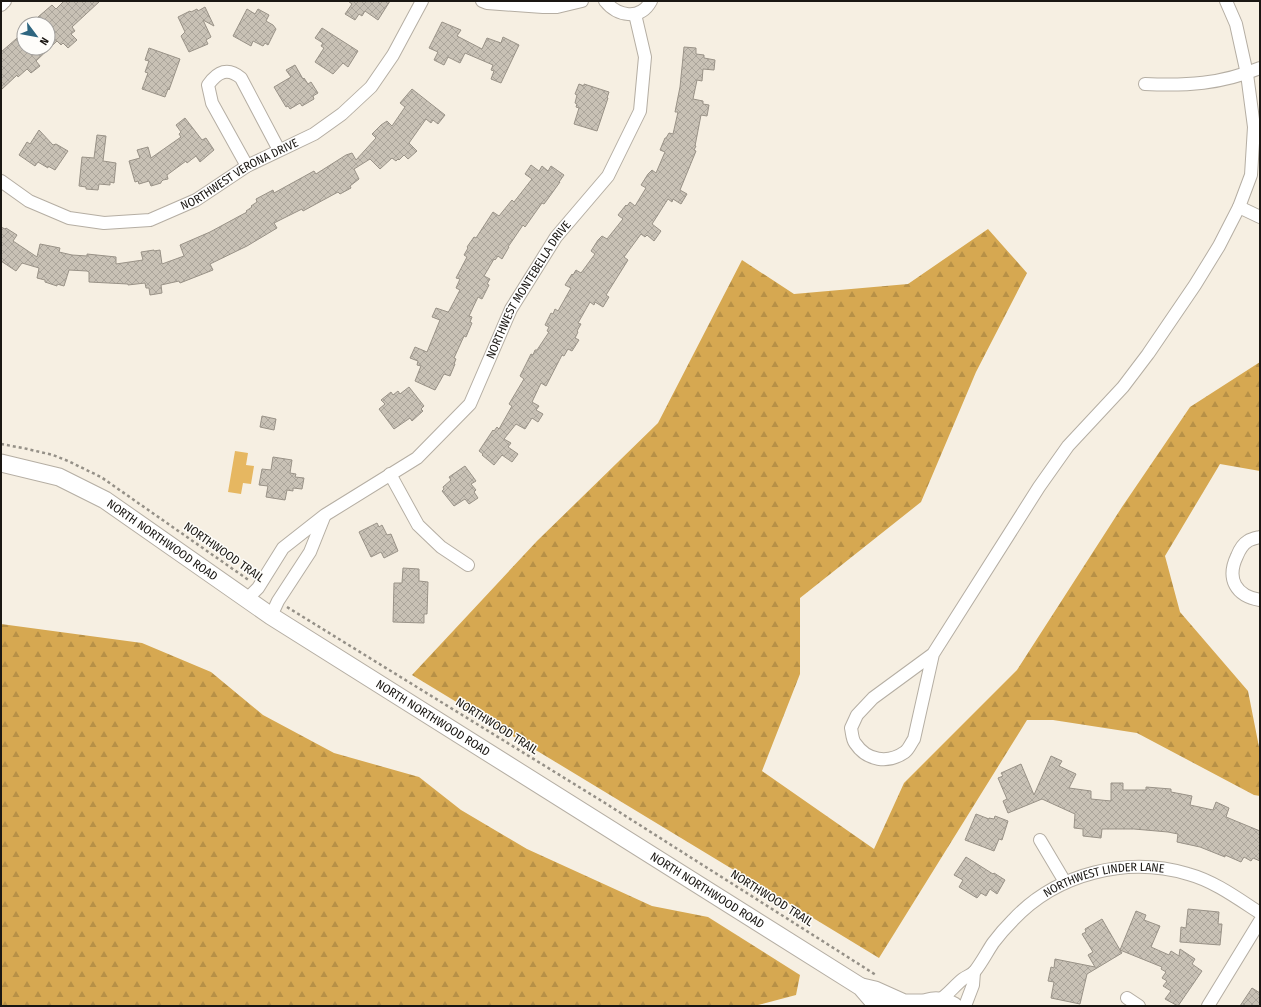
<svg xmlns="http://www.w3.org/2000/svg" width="1261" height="1007" font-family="'Fira Sans Condensed',sans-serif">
  <defs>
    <pattern id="forest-firs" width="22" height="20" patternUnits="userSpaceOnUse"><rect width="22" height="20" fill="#d6a851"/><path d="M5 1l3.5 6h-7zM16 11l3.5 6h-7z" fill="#b79046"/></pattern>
    <pattern id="building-cross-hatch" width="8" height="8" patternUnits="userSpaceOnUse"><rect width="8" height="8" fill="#c8c1b5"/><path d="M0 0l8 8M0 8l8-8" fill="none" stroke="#aba59b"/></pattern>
  </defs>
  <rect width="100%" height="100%" fill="#f6efe2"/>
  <path fill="url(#forest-firs)" d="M 988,229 L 1027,273 L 976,372 L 921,502 L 800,598 L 800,674 L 762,771 L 874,849 L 904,783 L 1017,670 L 1122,507 L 1190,407 L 1260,362 L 1260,471 L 1220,464 L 1165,556 L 1180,612 L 1248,691 L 1259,747 L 1260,748 L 1260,796 L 1254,795 L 1137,733 L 1053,720 L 1027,720 L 879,958 L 412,675 L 537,541 L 658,423 L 742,260 L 794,294 L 908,284 Z
    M 1,624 L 142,643 L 211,672 L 263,715 L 334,753 L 419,777 L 461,810 L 527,849 L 652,906 L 708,917 L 800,975 L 796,995 L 754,1006 L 1,1006 Z"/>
  <path fill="#e6b761" d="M 235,451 L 248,453 L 246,465 L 254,466 L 251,484 L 243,483 L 241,494 L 228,492 Z"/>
  <path fill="url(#building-cross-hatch)" stroke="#999287" d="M 64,1 L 100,1 L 72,27 L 75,31 L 71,34 L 77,40 L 68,48 L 63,43 L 61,45 L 57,41 L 36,61 L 40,66 L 31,73 L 27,69 L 18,77 L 17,75 L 1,90 L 1,52 L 24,32 L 24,48 L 48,48 L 48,24 L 44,24 L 38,17 L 52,5 L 56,9 Z
    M 348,1 L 390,1 L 378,20 L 365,11 L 362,16 L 359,14 L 355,20 L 345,14 L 352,4 Z
    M 205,7 L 214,26 L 203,20 L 211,37 L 206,40 L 208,44 L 189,52 L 181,36 L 185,32 L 178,17 L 190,11 L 191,12 L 197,9 L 198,11 Z
    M 247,9 L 255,14 L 258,9 L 269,15 L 266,21 L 273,25 L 276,29 L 268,45 L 265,43 L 263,46 L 253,41 L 251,46 L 233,36 Z
    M 442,22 L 461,30 L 457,36 L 482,49 L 487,38 L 501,43 L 503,37 L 519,45 L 501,83 L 491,79 L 494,71 L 491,70 L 493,65 L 465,53 L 460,63 L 448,57 L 444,65 L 434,60 L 438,52 L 429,48 Z
    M 322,28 L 358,51 L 348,67 L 343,63 L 333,74 L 315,62 L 324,48 L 321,46 L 323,43 L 315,38 Z
    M 684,47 L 696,48 L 696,54 L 704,55 L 704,58 L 715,60 L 714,70 L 703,69 L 702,81 L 697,80 L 693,99 L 703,101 L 703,104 L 709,105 L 707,116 L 701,115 L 695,146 L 696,146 L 694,150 L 696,151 L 680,190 L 687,194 L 681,204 L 673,199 L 672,202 L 668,199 L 652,224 L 661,231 L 654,241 L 647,235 L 645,237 L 641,234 L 624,257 L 628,260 L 606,295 L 609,297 L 603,307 L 595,302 L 594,305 L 590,302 L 578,323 L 581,324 L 577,331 L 578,332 L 575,338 L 579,340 L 572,351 L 568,349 L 564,356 L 562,355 L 546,386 L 541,383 L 532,402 L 539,406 L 536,410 L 543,414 L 538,422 L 532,418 L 525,429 L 516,424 L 504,439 L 511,443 L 508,447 L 518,454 L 512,462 L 502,455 L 494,465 L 482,455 L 483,454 L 479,451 L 493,430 L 494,431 L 497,427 L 499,429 L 512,406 L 509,404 L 524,379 L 520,376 L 531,354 L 533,355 L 535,350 L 537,350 L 549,332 L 547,331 L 549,327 L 545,325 L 551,313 L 553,314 L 555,309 L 558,311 L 571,288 L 565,285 L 572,274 L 573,275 L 576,270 L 581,273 L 595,254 L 591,251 L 598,240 L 602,236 L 607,239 L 623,219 L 618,215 L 626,205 L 627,206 L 630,202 L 635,206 L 646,188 L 641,185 L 648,174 L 652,170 L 656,173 L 665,152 L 660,150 L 665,138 L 666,138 L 669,133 L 673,134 L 678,112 L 675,112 L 680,87 Z
    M 149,48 L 180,59 L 169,90 L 168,89 L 165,97 L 142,89 L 148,73 L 145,72 L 149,61 L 145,60 Z
    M 295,65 L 303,79 L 304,78 L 308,84 L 311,82 L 318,93 L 313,96 L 314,99 L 302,106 L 300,103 L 290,109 L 288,106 L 286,107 L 274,87 L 291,77 L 286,70 Z
    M 579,84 L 584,86 L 584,84 L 609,92 L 607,98 L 608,98 L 597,131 L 574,124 L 579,108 L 576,107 L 577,104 L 575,103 L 577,95 L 575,94 Z
    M 412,89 L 445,115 L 438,124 L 433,120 L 431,123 L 426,119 L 409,143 L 417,151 L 408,159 L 404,155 L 399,160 L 398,159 L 396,161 L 392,158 L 380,169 L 370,159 L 354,169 L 359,179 L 350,186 L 351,188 L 340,194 L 338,192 L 303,211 L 302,209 L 274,223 L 277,228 L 247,246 L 210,264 L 213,270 L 180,283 L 179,281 L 161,285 L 162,293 L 150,295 L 149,288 L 146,288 L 145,283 L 128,285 L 128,284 L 89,282 L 89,272 L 87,271 L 69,270 L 64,286 L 57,284 L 57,286 L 45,282 L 45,280 L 37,278 L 39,268 L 22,263 L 16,271 L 1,261 L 1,227 L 5,229 L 6,228 L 17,235 L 13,241 L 37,257 L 40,244 L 60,248 L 59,252 L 72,255 L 87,256 L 87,254 L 116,257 L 116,264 L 143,260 L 141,252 L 154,250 L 154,251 L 160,250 L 162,264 L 184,256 L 180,245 L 210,232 L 247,212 L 246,211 L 252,207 L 251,206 L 257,202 L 256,199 L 273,190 L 274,193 L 314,171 L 316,174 L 346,155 L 352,153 L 356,160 L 376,138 L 372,134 L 381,125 L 387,121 L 392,126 L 405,107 L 400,103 Z
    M 185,118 L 202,140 L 206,138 L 214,150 L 200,162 L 196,156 L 187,163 L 186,161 L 167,175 L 168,179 L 163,180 L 161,182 L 161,183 L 151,186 L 149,181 L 139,184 L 138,181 L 135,182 L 129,161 L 140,158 L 137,150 L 148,147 L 151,158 L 181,137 L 179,134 L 181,132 L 176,125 Z
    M 39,130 L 53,145 L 56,144 L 68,151 L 55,170 L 48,166 L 48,168 L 38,162 L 35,166 L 19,155 L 27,142 L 30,144 Z
    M 97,135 L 106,136 L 103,161 L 116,163 L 114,183 L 110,182 L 110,185 L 99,184 L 98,190 L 86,189 L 86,187 L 79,186 L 82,157 L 94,158 Z
    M 531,165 L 539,171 L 542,166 L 548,171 L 551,166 L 564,175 L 559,182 L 560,182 L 547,200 L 544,204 L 542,203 L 525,227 L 523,225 L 508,247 L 509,247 L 502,259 L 498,256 L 495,260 L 494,259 L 484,276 L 490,279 L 487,284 L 489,285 L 482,299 L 478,297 L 469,316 L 472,317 L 470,322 L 472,323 L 466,337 L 464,336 L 454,358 L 456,359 L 454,364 L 455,364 L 450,376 L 444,374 L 435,390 L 415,381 L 421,366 L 417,365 L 418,361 L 410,358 L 415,347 L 427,352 L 440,320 L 432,317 L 436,308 L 448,312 L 449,311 L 460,290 L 456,288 L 460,279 L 456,278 L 467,257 L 464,255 L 468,248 L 467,247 L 474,237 L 476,238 L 493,212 L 499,216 L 512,200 L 514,202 L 532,179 L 525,174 Z
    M 409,387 L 424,406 L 421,409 L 423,411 L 412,421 L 410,418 L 394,429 L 379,409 L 385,404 L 381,400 L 391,392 L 393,395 L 398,391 L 400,394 Z
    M 262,416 L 276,419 L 274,430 L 260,427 Z
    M 273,457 L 292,460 L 290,473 L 296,474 L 295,477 L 304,478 L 302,489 L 293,488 L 293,491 L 287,490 L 285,500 L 266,497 L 268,486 L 259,485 L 262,469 L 271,470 Z
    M 465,466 L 476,481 L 471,484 L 476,490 L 474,492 L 478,498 L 469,504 L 465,499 L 454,506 L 442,491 L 444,489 L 443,487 L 451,480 L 449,477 Z
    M 377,523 L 379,527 L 382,525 L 387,535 L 391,534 L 398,551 L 384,558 L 381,552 L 371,557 L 359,532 Z
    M 403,568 L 419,569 L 419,581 L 428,582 L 427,614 L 424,614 L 424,623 L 393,622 L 394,583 L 402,583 Z
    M 1051,756 L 1062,761 L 1059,766 L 1076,774 L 1069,788 L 1091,791 L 1091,799 L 1111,801 L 1111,783 L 1123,783 L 1123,790 L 1146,790 L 1146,787 L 1171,789 L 1171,792 L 1192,796 L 1190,805 L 1213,810 L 1216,802 L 1229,808 L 1226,817 L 1260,831 L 1260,861 L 1253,858 L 1251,861 L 1244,857 L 1241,862 L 1225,855 L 1225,857 L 1200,847 L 1177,842 L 1178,834 L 1168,832 L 1134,829 L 1102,829 L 1101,838 L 1083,836 L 1083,829 L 1074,828 L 1075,814 L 1042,799 L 1008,813 L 1003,801 L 1007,799 L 998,778 L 1003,776 L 1001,773 L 1021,764 L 1034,795 Z
    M 976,814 L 989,819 L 989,818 L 994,819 L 995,816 L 1008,821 L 1002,840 L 999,839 L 994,851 L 965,840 Z
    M 966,857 L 993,874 L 994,873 L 1005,880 L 997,894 L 990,889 L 986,896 L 981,893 L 977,898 L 959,887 L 963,880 L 954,875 Z
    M 1188,909 L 1219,912 L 1218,924 L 1222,924 L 1220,945 L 1180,942 L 1181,927 L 1186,928 Z
    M 1136,911 L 1146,915 L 1144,920 L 1160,926 L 1151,947 L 1169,955 L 1171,951 L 1179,956 L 1180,949 L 1195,959 L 1192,964 L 1202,971 L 1178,1006 L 1165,999 L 1171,991 L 1163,986 L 1167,981 L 1162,978 L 1166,972 L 1161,969 L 1162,967 L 1120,950 L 1122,953 L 1087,974 L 1080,1004 L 1051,998 L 1054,982 L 1048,981 L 1051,967 L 1054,968 L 1055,959 L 1095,967 L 1088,955 L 1093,952 L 1082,934 L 1086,932 L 1085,929 L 1102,919 L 1120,950 Z
    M 1252,988 L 1260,993 L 1260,1006 L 1240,1006 Z"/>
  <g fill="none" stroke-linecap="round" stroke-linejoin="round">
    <defs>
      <g id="street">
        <path d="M 482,1 L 487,3 L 543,7 L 557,7 L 582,1"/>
        <path d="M 605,1 C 617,16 640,21 651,1"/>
        <path d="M 1,5 L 5,1"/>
        <path d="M 1145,84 C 1186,86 1221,84 1260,68"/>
        <path d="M 247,166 L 212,103 L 208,85 C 218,71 228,67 241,78 L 279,150"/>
        <path id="s1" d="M 1,181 L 29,201 L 69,218 L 104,223 L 150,220 L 196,200 L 247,166 L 314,134 L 342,114 L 371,87 L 393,55 L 422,1"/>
        <path d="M 1239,207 L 1260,217"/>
        <path d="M 390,474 L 418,525 L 441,547 L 468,565"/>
        <path d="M 1260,537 C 1256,538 1251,539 1248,541 C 1243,544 1239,551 1237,556 C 1226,579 1236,596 1260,600"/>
        <path id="s2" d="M 246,600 L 258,588 L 283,548 L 325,515 L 417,458 L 470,404 L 511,309 L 556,237 L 608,176 L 640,111 L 645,57 L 635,14"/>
        <path d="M 271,616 L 278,601 L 310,552 L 324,517"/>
        <path d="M 933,654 L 873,698 L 857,715 L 851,728 C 852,732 852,739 855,743 C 867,761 888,764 905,752 C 909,749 911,743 914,739 L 933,654 L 1039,487 L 1068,446 L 1123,387 L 1148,354 L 1195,285 L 1219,246 L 1239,207 L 1251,175 L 1254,127 L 1247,74 L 1236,24 L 1226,1"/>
        <path d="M 1040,840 L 1065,882"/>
        <path d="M 1127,998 L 1139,1006"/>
        <path id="s3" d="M 938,1001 C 948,995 954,986 963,979 C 967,976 972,975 975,971 C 982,962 987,952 993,943 C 999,935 1006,927 1013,920 C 1057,873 1127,856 1188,874 C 1214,881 1237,898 1260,913"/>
        <path d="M 965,1006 L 973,985 L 974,972"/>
        <path d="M 1208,1006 L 1260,921"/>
      </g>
      <g id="secondary">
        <path id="s4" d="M 1,463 L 59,477 L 105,500 L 271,616 L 861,987 L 873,1001 L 880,1006"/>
        <path d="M 862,987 L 875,990 L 904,1003 L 922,1003"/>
        <path d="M 918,1006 C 930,999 942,999 954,1006"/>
      </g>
    </defs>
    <use href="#street" stroke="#b5aea3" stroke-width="14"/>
    <use href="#secondary" stroke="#b5aea3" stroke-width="19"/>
    <path stroke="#959087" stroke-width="2.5" stroke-dasharray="3 3" stroke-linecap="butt" d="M 1,444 L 23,448 L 53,455 L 68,461 L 101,477 L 250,581
      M 287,607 L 605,803 L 876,975"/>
    <use href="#street" stroke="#fff" stroke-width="12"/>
    <use href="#secondary" stroke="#fff" stroke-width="17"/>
  </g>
  <g text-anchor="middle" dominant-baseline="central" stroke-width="3" stroke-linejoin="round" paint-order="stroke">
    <g font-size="12" fill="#1a1713" stroke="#fefdfa">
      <text stroke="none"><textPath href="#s1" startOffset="260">NORTHWEST VERONA DRIVE</textPath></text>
      <text stroke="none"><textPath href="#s2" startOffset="430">NORTHWEST MONTEBELLA DRIVE</textPath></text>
      <text stroke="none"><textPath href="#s4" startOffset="181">NORTH NORTHWOOD ROAD</textPath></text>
      <text transform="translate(224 552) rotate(35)">NORTHWOOD TRAIL</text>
      <text stroke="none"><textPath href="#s4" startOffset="505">NORTH NORTHWOOD ROAD</textPath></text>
      <text transform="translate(497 726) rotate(32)">NORTHWOOD TRAIL</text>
      <text stroke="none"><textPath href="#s3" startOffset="215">NORTHWEST LINDER LANE</textPath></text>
      <text stroke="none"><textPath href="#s4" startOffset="829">NORTH NORTHWOOD ROAD</textPath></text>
      <text transform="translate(772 898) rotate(32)">NORTHWOOD TRAIL</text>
    </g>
  </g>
  <rect width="1261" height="1007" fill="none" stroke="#1a1713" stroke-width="4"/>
  <g transform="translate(36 36) rotate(122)"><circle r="19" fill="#fefdfa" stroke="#a3a19e"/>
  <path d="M0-3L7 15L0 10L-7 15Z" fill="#2e6680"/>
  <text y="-6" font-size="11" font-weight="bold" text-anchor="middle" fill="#1a1713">N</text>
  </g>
</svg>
